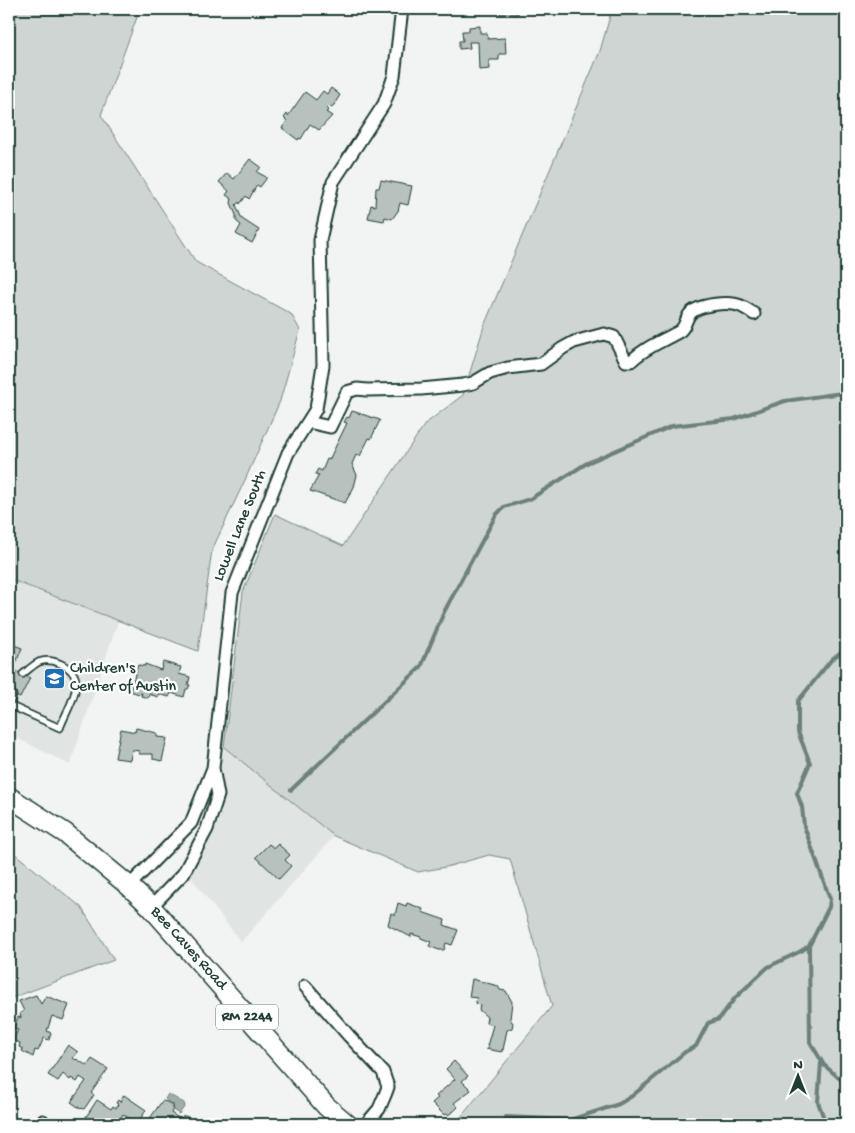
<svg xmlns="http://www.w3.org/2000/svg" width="855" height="1133" font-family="'Gochi Hand',sans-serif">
  <rect width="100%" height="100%" fill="#f2f3f3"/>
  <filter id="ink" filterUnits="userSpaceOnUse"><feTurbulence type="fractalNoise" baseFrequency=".02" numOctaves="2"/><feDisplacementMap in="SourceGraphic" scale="10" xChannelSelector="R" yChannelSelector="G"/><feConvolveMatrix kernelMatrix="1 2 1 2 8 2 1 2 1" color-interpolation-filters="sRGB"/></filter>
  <g filter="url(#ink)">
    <path fill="#e0e4e3" d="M 9,579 L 118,621 L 70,765 L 9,734 Z
      M 224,747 L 334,836 L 241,942 L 189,875 L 213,823 Z"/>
    <path fill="#ced5d3" stroke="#768984" d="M 9,9 L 140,9 L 101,115 L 196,262 L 291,314 L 300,330 L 280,401 L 245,480 L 212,550 L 198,651 L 9,579 Z
      M 612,9 L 846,9 L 846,1124 L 455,1124 L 552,1006 L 510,859 L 489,855 L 446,867 L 418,872 L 334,836 L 224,747 L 243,592 L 275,514 L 343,546 L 425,424 L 463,395 L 484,326 L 600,51 Z
      M 9,849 L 81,907 L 114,960 L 9,999 Z"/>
    <path fill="#a1adaa" stroke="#6d807b" d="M 168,1094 L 184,1103 L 185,1106 L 179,1114 L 174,1111 L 173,1105 L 165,1099 Z"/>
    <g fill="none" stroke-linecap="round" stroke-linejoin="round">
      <path stroke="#6d807b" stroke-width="4" d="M 842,393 L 846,403
        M 291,790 L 421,667 L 444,612 L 496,515 L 504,507 L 530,499 L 587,463 L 672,426 L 734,419 L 785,401 L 842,393 L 846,381
        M 9,905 L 10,905
        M 809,946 L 810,1042 L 824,1065 L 846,1084
        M 821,1063 L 818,1102 L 826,1124
        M 506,1117 L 570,1120 L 619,1104 L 632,1096 L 685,1052 L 696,1046 L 708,1023 L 719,1019 L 735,998 L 768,967 L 801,951 L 809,946 L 829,907 L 830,899 L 804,826 L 802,807 L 797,793 L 810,763 L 798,732 L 798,701 L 832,659 L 846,648"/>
    </g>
    <path fill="#b7c1bd" stroke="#1f3d34" d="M 500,9 L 518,9 L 518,14 L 500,14 Z
      M 480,26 L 480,33 L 487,33 L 488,39 L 505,38 L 506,54 L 499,54 L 499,60 L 489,60 L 490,69 L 479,70 L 478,42 L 469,42 L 470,48 L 459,49 L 459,41 L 463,41 L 462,31 L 469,31 L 469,27 Z
      M 331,88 L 340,95 L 332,108 L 329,106 L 327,108 L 329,110 L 326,112 L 332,116 L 319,130 L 310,124 L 301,139 L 299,138 L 298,140 L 282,128 L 287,121 L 284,118 L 287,114 L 288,116 L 305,92 L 316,100 L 323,91 L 327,94 Z
      M 250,159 L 261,167 L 257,172 L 266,177 L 266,179 L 260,187 L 257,185 L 249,199 L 246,196 L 240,204 L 239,202 L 236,205 L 242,219 L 259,230 L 252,243 L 236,234 L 241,225 L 236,221 L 236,215 L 231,203 L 232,199 L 226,195 L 229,191 L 219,182 L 227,173 L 234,179 Z
      M 381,180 L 412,186 L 408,205 L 400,203 L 398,211 L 392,219 L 385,217 L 384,221 L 368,218 L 371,205 L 375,206 L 376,188 L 379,188 Z
      M 352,411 L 380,420 L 371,439 L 369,438 L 360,456 L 356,455 L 352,464 L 357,475 L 354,487 L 345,503 L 310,491 L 319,475 L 315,474 L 318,469 L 322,471 L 327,459 L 329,460 L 347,423 L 344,422 L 347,417 L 349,418 Z
      M 14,645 L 22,648 L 13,670 L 30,678 L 20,698 L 9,693 L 9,658 Z
      M 163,662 L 181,667 L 179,674 L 190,677 L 188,685 L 190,685 L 188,689 L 186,689 L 184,697 L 171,693 L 169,697 L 158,694 L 158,697 L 149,694 L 148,698 L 141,696 L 142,693 L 139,694 L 130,691 L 138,665 L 145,666 L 145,664 L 161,670 Z
      M 136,728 L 157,733 L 157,737 L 167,738 L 162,761 L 153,759 L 153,754 L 139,754 L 139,751 L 132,750 L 130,760 L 115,758 L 121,729 L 135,732 Z
      M 269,844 L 274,848 L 278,844 L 290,855 L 285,860 L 291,866 L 279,879 L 256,857 Z
      M 398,903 L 406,906 L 407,903 L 423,909 L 422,912 L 445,920 L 444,925 L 458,930 L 452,945 L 446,943 L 444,950 L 439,950 L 429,946 L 431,942 L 421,938 L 421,937 L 411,934 L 411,937 L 388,925 L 391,913 L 395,915 Z
      M 472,979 L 498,986 L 500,990 L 506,991 L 512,1002 L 510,1019 L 513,1023 L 512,1028 L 507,1030 L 503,1050 L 502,1049 L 502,1052 L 486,1049 L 489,1047 L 487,1046 L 493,1025 L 486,1023 L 487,1017 L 479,1010 L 480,1005 L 475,1004 L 477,998 L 469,997 Z
      M 36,995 L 41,1004 L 46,996 L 69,1005 L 63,1020 L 52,1016 L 47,1031 L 51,1033 L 49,1040 L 44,1038 L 38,1051 L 35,1050 L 33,1057 L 22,1051 L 23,1049 L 19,1047 L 20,1043 L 13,1040 L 18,1030 L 14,1028 L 18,1017 L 21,1018 L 20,1013 L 24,1011 L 19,1001 Z
      M 68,1045 L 78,1052 L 73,1058 L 76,1060 L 77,1059 L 87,1066 L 92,1059 L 108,1069 L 91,1093 L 94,1095 L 84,1109 L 82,1108 L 81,1109 L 71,1102 L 86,1081 L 80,1077 L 77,1082 L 71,1078 L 70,1080 L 63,1074 L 58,1081 L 48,1075 Z
      M 454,1061 L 468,1076 L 462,1081 L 471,1090 L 454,1103 L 458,1107 L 454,1111 L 448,1115 L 446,1114 L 444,1115 L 432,1103 L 438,1098 L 436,1096 L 455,1079 L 446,1069 Z
      M 124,1095 L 146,1110 L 137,1124 L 123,1114 L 117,1124 L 82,1123 L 97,1100 L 111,1109 L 113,1106 L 116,1108 L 118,1104 L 116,1103 L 118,1100 L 120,1102 Z
      M 162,1101 L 167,1102 L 173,1105 L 173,1109 L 171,1113 L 180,1119 L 182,1117 L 186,1116 L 194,1121 L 194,1124 L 146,1124 Z"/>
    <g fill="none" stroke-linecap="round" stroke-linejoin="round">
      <defs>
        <path id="lane" d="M 13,695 L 9,705 L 60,728 C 65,714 77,696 76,681 C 74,666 51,657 39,662 C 33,665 28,670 23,674"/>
        <path id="street" d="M 308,422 L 330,427 L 347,392 L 357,389 L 367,390 L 421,389 L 463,385 L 473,383 L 490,373 L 508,368 L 541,364 L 563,348 L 574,342 L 604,334 L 614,337 L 626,361 L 631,361 C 645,347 663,341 680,331 C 686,326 685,321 689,315 C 697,304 729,301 741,306 C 745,308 750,311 754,314
          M 129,886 L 191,823 L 213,768
          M 151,907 L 183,874 L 207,829 L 218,795 L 213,768 L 232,593 L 288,453 L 316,409 L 323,365 L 320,240 L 333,182 L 384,104 L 394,76 L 402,9
          M 305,986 L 349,1036 L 383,1072 L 388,1087 L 385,1095 L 379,1109 L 366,1124
          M 43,1121 L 45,1124"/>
        <path id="primary" d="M 9,797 L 65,833 L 129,886 L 151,907 L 326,1106 L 347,1124"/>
      </defs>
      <use href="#lane" stroke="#1f3d34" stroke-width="9"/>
      <use href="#street" stroke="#1f3d34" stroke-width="15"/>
      <use href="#primary" stroke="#1f3d34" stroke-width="22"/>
      <use href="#lane" stroke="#fff" stroke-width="5.5"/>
      <use href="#street" stroke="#fff" stroke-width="11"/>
      <use href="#primary" stroke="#fff" stroke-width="19"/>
    </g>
  </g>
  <defs>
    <symbol id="school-square" viewBox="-11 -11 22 22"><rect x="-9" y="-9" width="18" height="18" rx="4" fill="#1f6fb2" stroke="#fff"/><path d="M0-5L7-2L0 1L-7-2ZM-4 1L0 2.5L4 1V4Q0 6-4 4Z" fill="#fff"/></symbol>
  </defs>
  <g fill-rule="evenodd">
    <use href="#school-square" x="42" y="666" width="25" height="25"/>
  </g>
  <g text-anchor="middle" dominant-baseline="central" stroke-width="4.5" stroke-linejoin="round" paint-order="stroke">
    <rect fill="#fff" stroke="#627771" stroke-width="1" x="216" y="1004.5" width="62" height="25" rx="4"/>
    <g font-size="15" font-weight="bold" fill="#1f3d34">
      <text x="247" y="1017">RM 2244</text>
    </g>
    <g font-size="16" fill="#1f3d34" stroke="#fff">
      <text transform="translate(241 526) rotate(-68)">Lowell Lane South</text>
      <text transform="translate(188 949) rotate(48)">Bee Caves Road</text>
    </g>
    <g font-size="16" fill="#1f3d34" stroke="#fff" text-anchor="start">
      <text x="70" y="669">Children's<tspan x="70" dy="18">Center of Austin</tspan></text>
    </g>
  </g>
  <rect width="855" height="1133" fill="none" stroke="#fff" stroke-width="30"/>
  <rect x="15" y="15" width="825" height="1103" fill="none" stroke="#1f3d34" stroke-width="2" filter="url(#ink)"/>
  <g transform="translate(798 1076)" stroke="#ffffff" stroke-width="4" paint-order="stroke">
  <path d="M0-4L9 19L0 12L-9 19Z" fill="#1f3d34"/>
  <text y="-8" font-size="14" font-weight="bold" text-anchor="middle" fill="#1f3d34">N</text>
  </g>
</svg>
